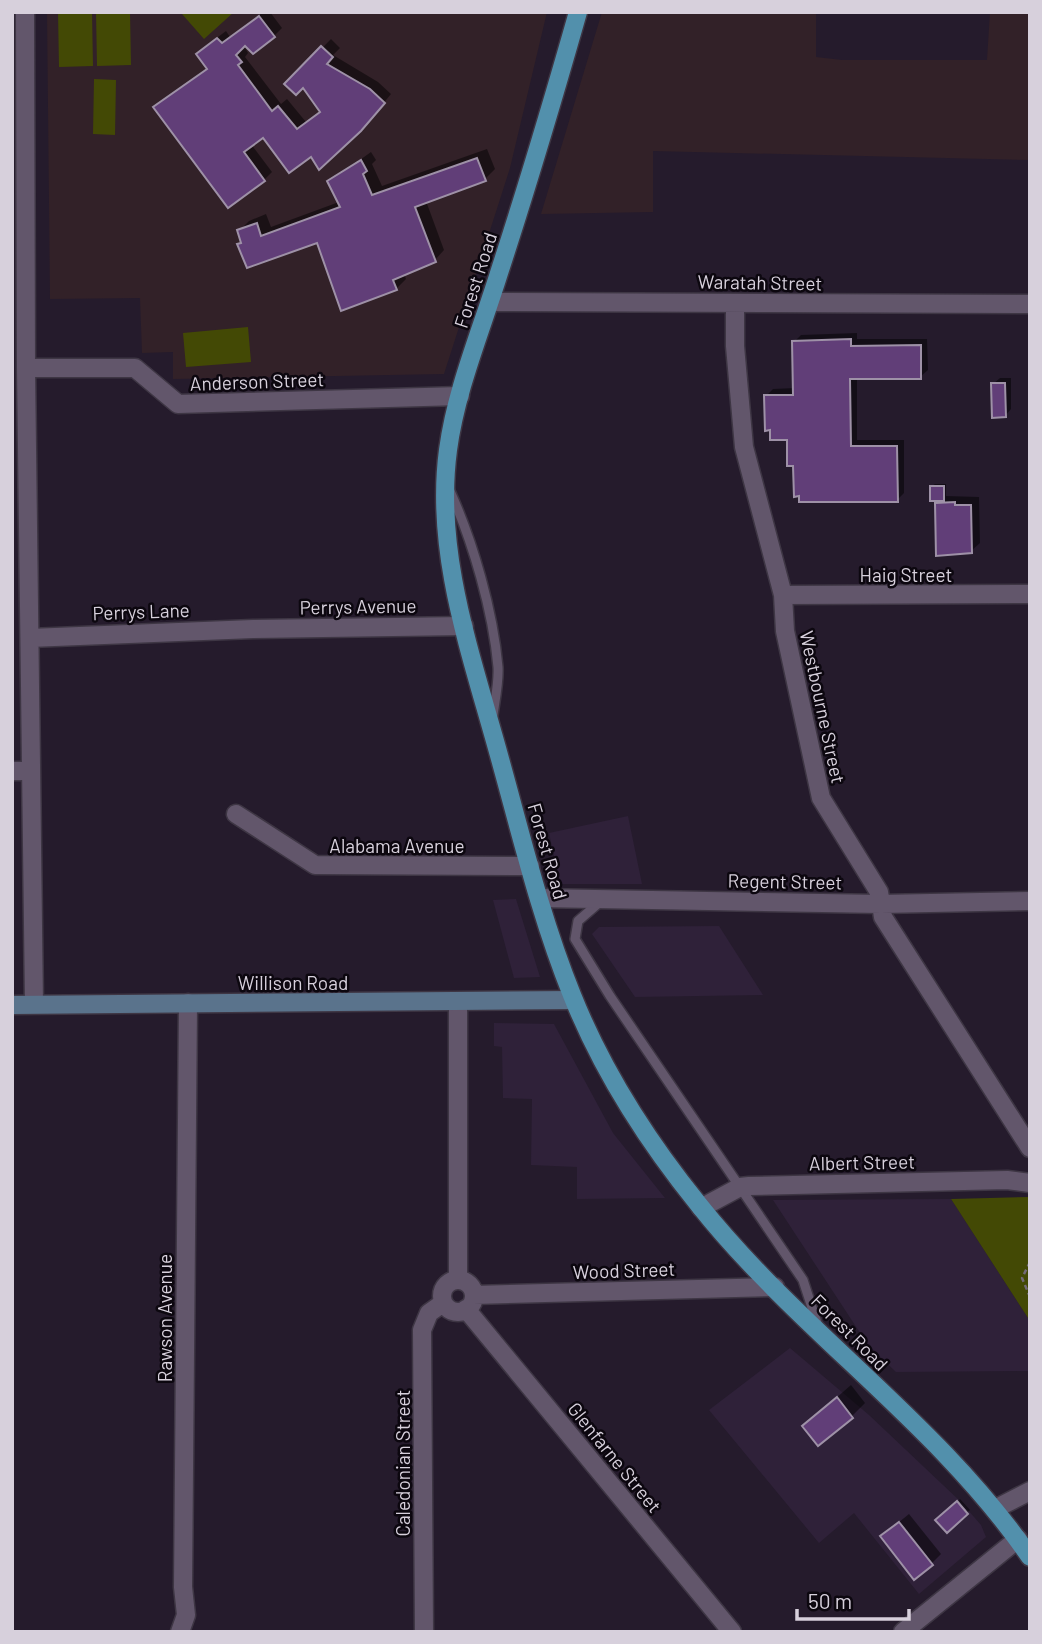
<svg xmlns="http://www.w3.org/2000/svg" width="1042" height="1644" font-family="Barlow,sans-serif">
  <rect width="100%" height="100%" fill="#251b2c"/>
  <path fill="#2f2139" d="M 628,816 L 642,884 L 560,884 L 549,833 Z
    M 516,899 L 540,977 L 514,978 L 493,900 Z
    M 719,926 L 763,995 L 635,997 L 592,934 L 599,927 Z
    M 494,1023 L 554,1024 L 613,1133 L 665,1198 L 577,1199 L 577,1167 L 531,1165 L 532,1099 L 503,1098 L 502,1047 L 494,1046 Z
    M 951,1199 L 1030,1321 L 1030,1371 L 896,1372 L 868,1345 L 773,1200 Z
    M 790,1348 L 869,1415 L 961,1502 L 981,1525 L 986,1537 L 919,1594 L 854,1513 L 819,1543 L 709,1410 Z"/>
  <path fill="#322128" d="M 47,12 L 547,12 L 510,168 L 444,374 L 173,379 L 173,352 L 142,353 L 140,298 L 50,299 Z
    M 602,12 L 816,12 L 816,57 L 842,60 L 987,60 L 990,12 L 1030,12 L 1030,160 L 653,151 L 653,212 L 541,214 Z"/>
  <path fill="#434905" d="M 58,12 L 92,12 L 93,66 L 59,67 Z
    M 96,12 L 130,12 L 131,65 L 97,66 Z
    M 184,12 L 234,12 L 204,39 L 182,14 Z
    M 94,79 L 116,80 L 115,135 L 93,134 Z
    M 248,327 L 251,362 L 186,367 L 183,333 Z
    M 1030,1197 L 1030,1321 L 951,1199 Z"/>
  <path fill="#0007" d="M 263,12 L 270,12 L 282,28 L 274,36 L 242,42 L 248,53 L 245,57 L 281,104 L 287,99 L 306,122 L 321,111 L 303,85 L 287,84 L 331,39 L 340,48 L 333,55 L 378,82 L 391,94 L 369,121 L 311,155 L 263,136 L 251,144 L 272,172 L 264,180 L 155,107 L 208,67 L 198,54 L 206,46 L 226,31 L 230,37 Z
    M 487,149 L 495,169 L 485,179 L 426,201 L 444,250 L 435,260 L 404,274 L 406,279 L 396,289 L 318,241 L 240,244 L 243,241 L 239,231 L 249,221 L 266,214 L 271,227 L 339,202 L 329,182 L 371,152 L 376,160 L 372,164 L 382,186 Z
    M 857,333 L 857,339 L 927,339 L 928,370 L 920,377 L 857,377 L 857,440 L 904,440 L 904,493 L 897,500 L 801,495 L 788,438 L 766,396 L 773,389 L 795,388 L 794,342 L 801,335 Z
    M 1000,378 L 1011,378 L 1011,409 L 1005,416 L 993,384 Z
    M 935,484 L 946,484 L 946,496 L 979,497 L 980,543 L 971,551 L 936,504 L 942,499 L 932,486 Z
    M 851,1385 L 865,1403 L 852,1416 L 804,1426 Z
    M 960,1499 L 970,1510 L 947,1531 L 938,1520 Z
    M 909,1514 L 941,1554 L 931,1564 L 893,1527 Z"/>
  <path fill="#613e78" stroke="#9e91a7" stroke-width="2" d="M 259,16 L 275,37 L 253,54 L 245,46 L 236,55 L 242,62 L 238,65 L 272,111 L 278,106 L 297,129 L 320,112 L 303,88 L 296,95 L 284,84 L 321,46 L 333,57 L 327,64 L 370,89 L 385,103 L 361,131 L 319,170 L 311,157 L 289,173 L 263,138 L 244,152 L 265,181 L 228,208 L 153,107 L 207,69 L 196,54 L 217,38 L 222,43 Z
    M 477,158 L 486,181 L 415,207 L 436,262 L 393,280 L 397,290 L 341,311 L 317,243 L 247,268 L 237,244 L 241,243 L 237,230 L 257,223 L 261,236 L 340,207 L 327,181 L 361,160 L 367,171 L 363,174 L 372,195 Z
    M 851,339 L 851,346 L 921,345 L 921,379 L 850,379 L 851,446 L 897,446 L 898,502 L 799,502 L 799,496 L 794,497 L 793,466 L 787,466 L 787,440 L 770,440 L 770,430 L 765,431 L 764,395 L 793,395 L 792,341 Z
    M 991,383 L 1005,383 L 1006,417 L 992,418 Z
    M 930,486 L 944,486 L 944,501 L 930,501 Z
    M 955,502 L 955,505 L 971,505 L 972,553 L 936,556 L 935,503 Z
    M 837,1397 L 853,1418 L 818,1446 L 802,1426 Z
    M 957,1501 L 968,1514 L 947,1533 L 935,1520 Z
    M 899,1522 L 933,1565 L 914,1580 L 880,1536 Z"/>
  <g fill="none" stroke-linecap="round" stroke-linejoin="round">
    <defs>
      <path id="service" d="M 450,491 C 473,542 493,611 498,667 C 499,682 495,700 493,715
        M 601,901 L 578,921 L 575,939 L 610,996 L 803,1280 L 818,1326"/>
      <path id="minor" d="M 25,12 L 26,368 L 34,1004
        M 490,302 L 1030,304
        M 735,304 L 735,346 L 744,447 L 783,595 L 785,631 L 821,798 L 879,892 L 883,917 L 1030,1148
        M 26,368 L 135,368 L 178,404 L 460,396
        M 783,595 L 1030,594
        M 30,638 L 253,629 L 464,626
        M 12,771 L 31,771
        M 236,814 L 315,865 L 530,866
        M 539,898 L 881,904 L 1030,901
        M 458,1003 L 458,1280
        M 701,1208 L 740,1187 L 749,1186 L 1007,1180 L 1030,1183
        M442 1296a16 16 0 1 1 32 0a16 16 0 1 1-32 0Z
        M 474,1295 L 775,1287
        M 466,1309 L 732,1632
        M 995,1509 L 1030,1491
        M 180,1632 L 186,1615 L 183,1587 L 188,1003
        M 424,1632 L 422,1330 L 429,1313 L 443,1303
        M 903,1632 L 1018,1539"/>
      <path id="secondary" d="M 12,1005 L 573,1000"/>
      <path id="primary" d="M 578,12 C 553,100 527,187 499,273 C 481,331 456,390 448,450 C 435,547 467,642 493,734 C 518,821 538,911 572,995 C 602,1070 648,1142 699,1205 C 799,1331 938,1423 1030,1557"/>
    </defs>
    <use href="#service" stroke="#3e3644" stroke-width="12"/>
    <use href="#minor" stroke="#3e3644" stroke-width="21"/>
    <use href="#secondary" stroke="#3e3644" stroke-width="21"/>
    <use href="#primary" stroke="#3e3644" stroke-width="21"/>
    <path stroke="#736a79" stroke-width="2.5" stroke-dasharray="5 3.5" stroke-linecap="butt" d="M 1030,1262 L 1022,1278 L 1030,1297"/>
    <use href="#service" stroke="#62566b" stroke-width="9"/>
    <use href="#minor" stroke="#62566b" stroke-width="18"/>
    <use href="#secondary" stroke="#5a738c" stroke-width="18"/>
    <use href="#primary" stroke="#5290ac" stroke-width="18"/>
  </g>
  <g text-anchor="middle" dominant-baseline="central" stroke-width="5" stroke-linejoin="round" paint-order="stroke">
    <g font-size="19" fill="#d7d0dc" stroke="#0c070f">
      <text transform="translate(475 280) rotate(-72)">Forest Road</text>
      <text transform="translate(760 282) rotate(1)">Waratah Street</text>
      <text transform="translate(257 381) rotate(-2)">Anderson Street</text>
      <text x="906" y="574">Haig Street</text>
      <text transform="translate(358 606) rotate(-1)">Perrys Avenue</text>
      <text transform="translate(141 611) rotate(-2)">Perrys Lane</text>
      <text transform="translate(823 707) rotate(78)">Westbourne Street</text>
      <text x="397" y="845">Alabama Avenue</text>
      <text transform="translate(548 851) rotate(74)">Forest Road</text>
      <text transform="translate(785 881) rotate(1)">Regent Street</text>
      <text x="293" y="982">Willison Road</text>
      <text transform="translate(862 1162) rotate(-1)">Albert Street</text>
      <text transform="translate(624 1270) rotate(-2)">Wood Street</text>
      <text transform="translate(164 1318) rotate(-90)">Rawson Avenue</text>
      <text transform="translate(850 1332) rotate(45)">Forest Road</text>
      <text transform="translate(615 1457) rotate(51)">Glenfarne Street</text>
      <text transform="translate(402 1463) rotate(-90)">Caledonian Street</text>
    </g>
  </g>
  <rect width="1042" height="1644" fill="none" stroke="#d7d0dc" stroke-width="28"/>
  <path d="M797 1609v10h112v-10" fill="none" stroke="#d7d0dc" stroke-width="3.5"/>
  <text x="808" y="1609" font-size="21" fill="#d7d0dc" stroke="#0c070f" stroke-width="5" paint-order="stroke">50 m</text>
</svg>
